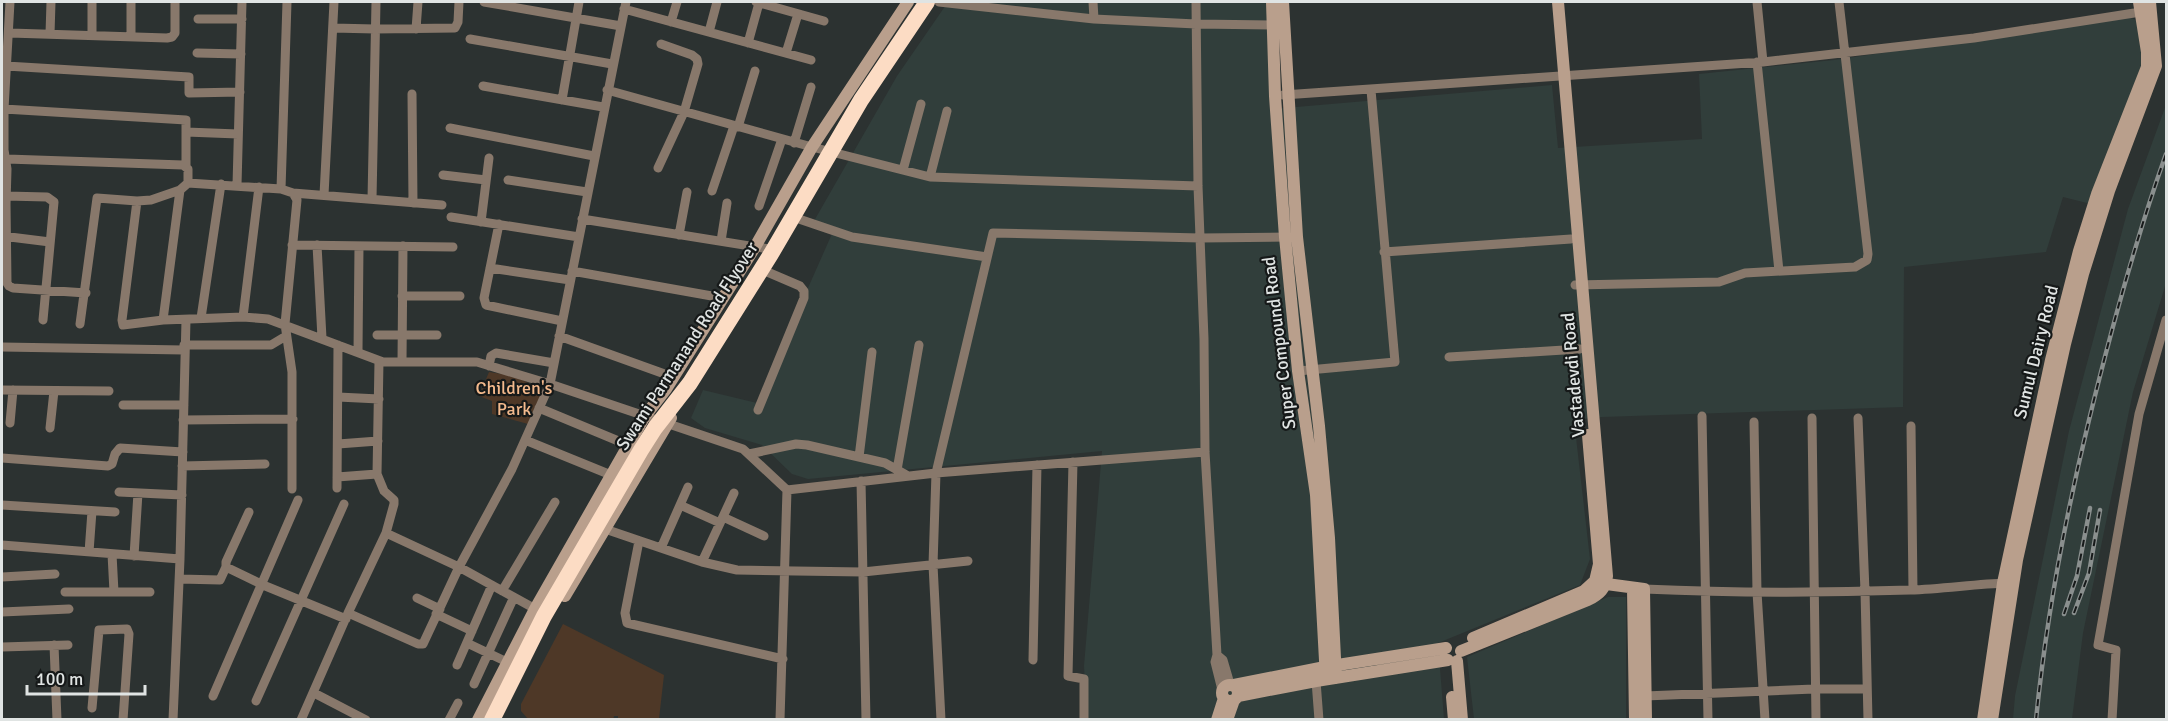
<svg xmlns="http://www.w3.org/2000/svg" width="2168" height="721" font-family="Signika,sans-serif">
  <rect width="100%" height="100%" fill="#2c3231"/>
  <path fill="#313e3b" d="M 948,2 L 1267,2 L 1273,109 L 1552,85 L 1558,148 L 1702,139 L 1699,74 L 1834,60 L 2129,17 L 2140,22 L 2147,61 L 2091,204 L 2063,197 L 2046,252 L 1904,267 L 1903,407 L 1602,417 L 1574,420 L 1590,559 L 1580,585 L 1438,643 L 1444,719 L 1087,719 L 1084,666 L 1102,451 L 808,479 L 792,474 L 762,445 L 705,428 L 691,418 L 703,390 L 757,403 L 835,227 L 814,221 L 897,76 Z
    M 2166,105 L 2166,283 L 2133,392 L 2083,633 L 2072,719 L 2013,719 L 2015,696 L 2069,431 L 2128,209 Z
    M 1608,597 L 1626,597 L 1626,719 L 1474,719 L 1467,657 Z"/>
  <path fill="#4e3827" d="M 489,372 L 514,376 L 543,390 L 528,424 L 492,414 L 492,401 L 479,396 Z
    M 563,624 L 664,675 L 659,719 L 618,719 L 618,716 L 614,716 L 613,720 L 528,719 L 521,711 L 521,704 Z"/>
  <g fill="none" stroke-linecap="round" stroke-linejoin="round">
    <path stroke="#88786b" stroke-width="9" d="M 10,2 L 4,109 L 4,150 L 7,169 L 6,204 L 7,283 L 9,286 L 13,288 L 86,293
      M 484,2 L 621,26
      M 756,2 L 824,21
      M 939,2 L 1094,19 L 1196,24 L 1273,25
      M 1093,2 L 1094,19
      M 1196,2 L 1198,186 L 1204,339 L 1205,452 L 1217,655 L 1215,662 L 1222,690
      M 1757,2 L 1763,62
      M 624,9 L 811,60
      M 198,19 L 242,19
      M 671,22 L 677,2
      M 333,28 L 375,29 L 455,28 L 458,22 L 459,2
      M 416,29 L 418,2
      M 709,32 L 717,2
      M 10,33 L 167,38 L 172,37 L 175,33 L 175,2
      M 50,34 L 51,2
      M 92,35 L 92,2
      M 131,36 L 131,2
      M 470,39 L 612,64
      M 748,43 L 759,3
      M 197,53 L 241,54
      M 786,53 L 798,14
      M 1757,62 L 1779,271
      M 6,66 L 189,77 L 189,93 L 240,92
      M 483,86 L 603,107
      M 607,90 L 812,147 L 930,177 L 1198,186
      M 412,94 L 413,203
      M 1283,95 L 1763,62 L 1974,38 L 2147,11
      M 562,100 L 579,2
      M 4,109 L 186,120 L 186,166
      M 738,127 L 755,71
      M 450,128 L 594,156
      M 186,132 L 238,134
      M 794,143 L 811,87
      M 7,159 L 183,165 L 188,169 L 188,183
      M 658,168 L 684,112 L 698,64 L 697,59 L 692,55 L 661,44
      M 903,170 L 921,104
      M 443,175 L 486,180
      M 930,177 L 947,111
      M 508,180 L 587,192
      M 237,185 L 242,2
      M 281,189 L 287,2
      M 712,191 L 734,126
      M 293,193 L 442,205
      M 324,195 L 334,2
      M 6,196 L 47,197 L 54,202 L 43,320
      M 372,199 L 376,2
      M 137,201 L 122,320 L 123,325 L 163,320 L 243,317 L 268,319 L 383,362 L 477,362 L 550,384 L 743,449 L 787,490
      M 759,206 L 782,139
      M 451,217 L 579,237
      M 796,218 L 852,237 L 987,257
      M 582,219 L 775,250
      M 481,222 L 489,158
      M 499,224 L 484,298 L 486,305 L 562,321
      M 679,235 L 687,192
      M 2,236 L 50,242
      M 721,241 L 727,203
      M 292,245 L 453,247
      M 317,245 L 322,338
      M 1384,252 L 1571,239
      M 490,268 L 570,280
      M 572,271 L 723,298
      M 1575,285 L 1719,282 L 1745,273 L 1855,267 L 1867,260 L 1868,254 L 1839,2
      M 402,296 L 460,296
      M 243,317 L 259,187
      M 201,318 L 221,184
      M 163,320 L 180,190 L 188,183 L 281,189 L 293,193 L 297,200 L 285,324 L 292,372 L 292,489
      M 80,324 L 97,198 L 137,201 L 151,200 L 180,190
      M 377,335 L 437,335
      M 559,336 L 673,377
      M 184,345 L 271,345 L 286,336
      M 2,347 L 184,350
      M 358,352 L 359,246
      M 1449,357 L 1580,349
      M 379,361 L 377,474 L 384,491 L 394,500 L 394,504 L 386,533
      M 402,362 L 403,246
      M 489,366 L 491,356 L 496,353 L 554,363
      M 1298,371 L 1395,362 L 1371,90
      M 2,390 L 109,391
      M 338,397 L 379,399
      M 123,405 L 184,405
      M 539,408 L 628,445
      M 758,410 L 804,298 L 804,291 L 800,286 L 765,271
      M 1702,416 L 1708,720
      M 1812,418 L 1816,720
      M 1858,418 L 1865,591 L 1868,720
      M 183,420 L 293,419
      M 1754,422 L 1757,592 L 1765,720
      M 10,423 L 13,390
      M 1911,426 L 1913,590
      M 50,428 L 54,391
      M 525,440 L 611,475
      M 338,444 L 378,441
      M 749,454 L 796,444 L 807,445 L 885,463 L 908,476
      M 859,457 L 872,352
      M 2,458 L 108,466 L 112,464 L 115,454 L 120,448 L 183,452
      M 1073,462 L 1068,676 L 1084,679 L 1084,720
      M 182,466 L 265,464
      M 897,470 L 919,345
      M 337,477 L 377,474
      M 861,481 L 866,720
      M 337,488 L 338,345
      M 119,492 L 182,495
      M 2,505 L 115,512
      M 680,505 L 720,523
      M 249,512 L 226,562 L 226,567 L 263,585 L 346,619
      M 723,517 L 764,536
      M 605,529 L 702,562 L 737,570 L 863,572 L 968,561
      M 639,541 L 625,613 L 627,623 L 783,659
      M 2,545 L 180,559
      M 661,548 L 688,487
      M 89,552 L 92,511
      M 112,554 L 114,592
      M 134,556 L 138,493
      M 702,562 L 734,493
      M 2,577 L 55,574
      M 180,579 L 220,580 L 226,567
      M 1644,589 C 1732,593 1822,593 1910,590 C 1943,589 1975,584 2007,583
      M 502,591 L 555,502
      M 65,592 L 150,592
      M 417,598 L 440,609
      M 2,612 L 69,609
      M 348,613 L 418,644 L 423,644 L 459,567 L 512,469 L 550,384 L 626,2
      M 436,614 L 472,631
      M 467,643 L 507,662
      M 54,645 L 57,720
      M 2,647 L 68,645
      M 1217,655 L 1223,660 L 1230,684
      M 1033,660 L 1037,465
      M 457,665 L 492,585
      M 1316,681 L 1319,720
      M 474,684 L 514,597
      M 314,693 L 366,720
      M 213,696 L 298,500
      M 1645,696 L 1814,689 L 1867,689
      M 256,701 L 344,504
      M 92,708 L 99,630 L 127,629 L 129,634 L 123,720
      M 173,720 L 180,559 L 186,320
      M 301,720 L 348,613 L 386,533 L 459,567 L 539,611
      M 449,720 L 458,703
      M 780,720 L 787,490 L 936,473 L 1205,452
      M 941,720 L 933,565 L 936,473 L 993,233 L 1200,238 L 1289,237
      M 2112,720 L 2116,650 L 2098,645 L 2139,414 L 2166,320"/>
    <path stroke="#b99f8c" stroke-width="12" d="M 1272,2 L 1275,96 L 1285,237 L 1298,371 L 1316,495 L 1326,679
      M 1283,2 L 1297,237 L 1319,426 L 1329,538 L 1336,678
      M 1599,583 L 1644,589 L 1646,720
      M 1633,589 L 1635,720
      M 565,596 L 671,418
      M 1473,638 L 1584,591 L 1595,581 L 1599,564 L 1588,435
      M 1461,651 L 1588,600 C 1600,594 1605,589 1607,576 L 1558,2
      M 1457,661 L 1462,720
      M1222 693a8 8 0 1 1 16 0a8 8 0 1 1-16 0Z
      M 1234,685 L 1325,667 L 1446,648
      M 1238,696 L 1316,681 L 1448,660
      M 1452,697 L 1454,720
      M 478,720 L 535,609 L 645,416 L 666,389 L 755,247 L 812,147 L 908,2
      M 1217,720 L 1224,698
      M 1227,720 L 1234,700
      M 1983,720 L 2003,583 L 2051,360 L 2079,251 L 2097,194 L 2147,67 L 2147,52 L 2139,2
      M 1992,720 L 2017,560 L 2065,344 L 2083,274 L 2109,191 L 2156,66 L 2150,2"/>
    <defs>
      <path id="rail" d="M 2074,613 L 2089,573 L 2100,510
        M 2064,614 L 2077,576 L 2090,508
        M 2036,720 C 2046,618 2065,519 2089,420 C 2111,330 2135,241 2166,154"/>
    </defs>
    <use href="#rail" stroke="#8a8f8e" stroke-width="4.5"/>
    <use href="#rail" stroke="#161919" stroke-width="2" stroke-dasharray="7" stroke-linecap="butt"/>
    <path stroke="#fcdcc4" stroke-width="16" d="M 492,720 L 544,616 L 641,450 L 655,428 L 690,383 L 771,254 L 861,100 L 927,2"/>
  </g>
  <g text-anchor="middle" dominant-baseline="central" stroke-width="4.5" stroke-linejoin="round" paint-order="stroke">
    <g font-size="18" fill="#e0e4e3" stroke="#161919">
      <text transform="translate(1279 343) rotate(-97)">Super Compound Road</text>
      <text transform="translate(687 346) rotate(-57)">Swami Parmanand Road Flyover</text>
      <text transform="translate(2036 352) rotate(-76)">Sumul Dairy Road</text>
      <text transform="translate(1573 375) rotate(-95)">Vastadevdi Road</text>
    </g>
    <g font-size="18" fill="#f4ba8d" stroke="#161919">
      <text x="514" y="388">Children's<tspan x="514" dy="21">Park</tspan></text>
    </g>
  </g>
  <rect width="2168" height="721" fill="none" stroke="#e0e4e3" stroke-width="6"/>
  <path d="M27 685v9h118v-9" fill="none" stroke="#e0e4e3" stroke-width="3"/>
  <text x="36" y="685" font-size="18" fill="#e0e4e3" stroke="#161919" stroke-width="4.5" paint-order="stroke">100 m</text>
</svg>
